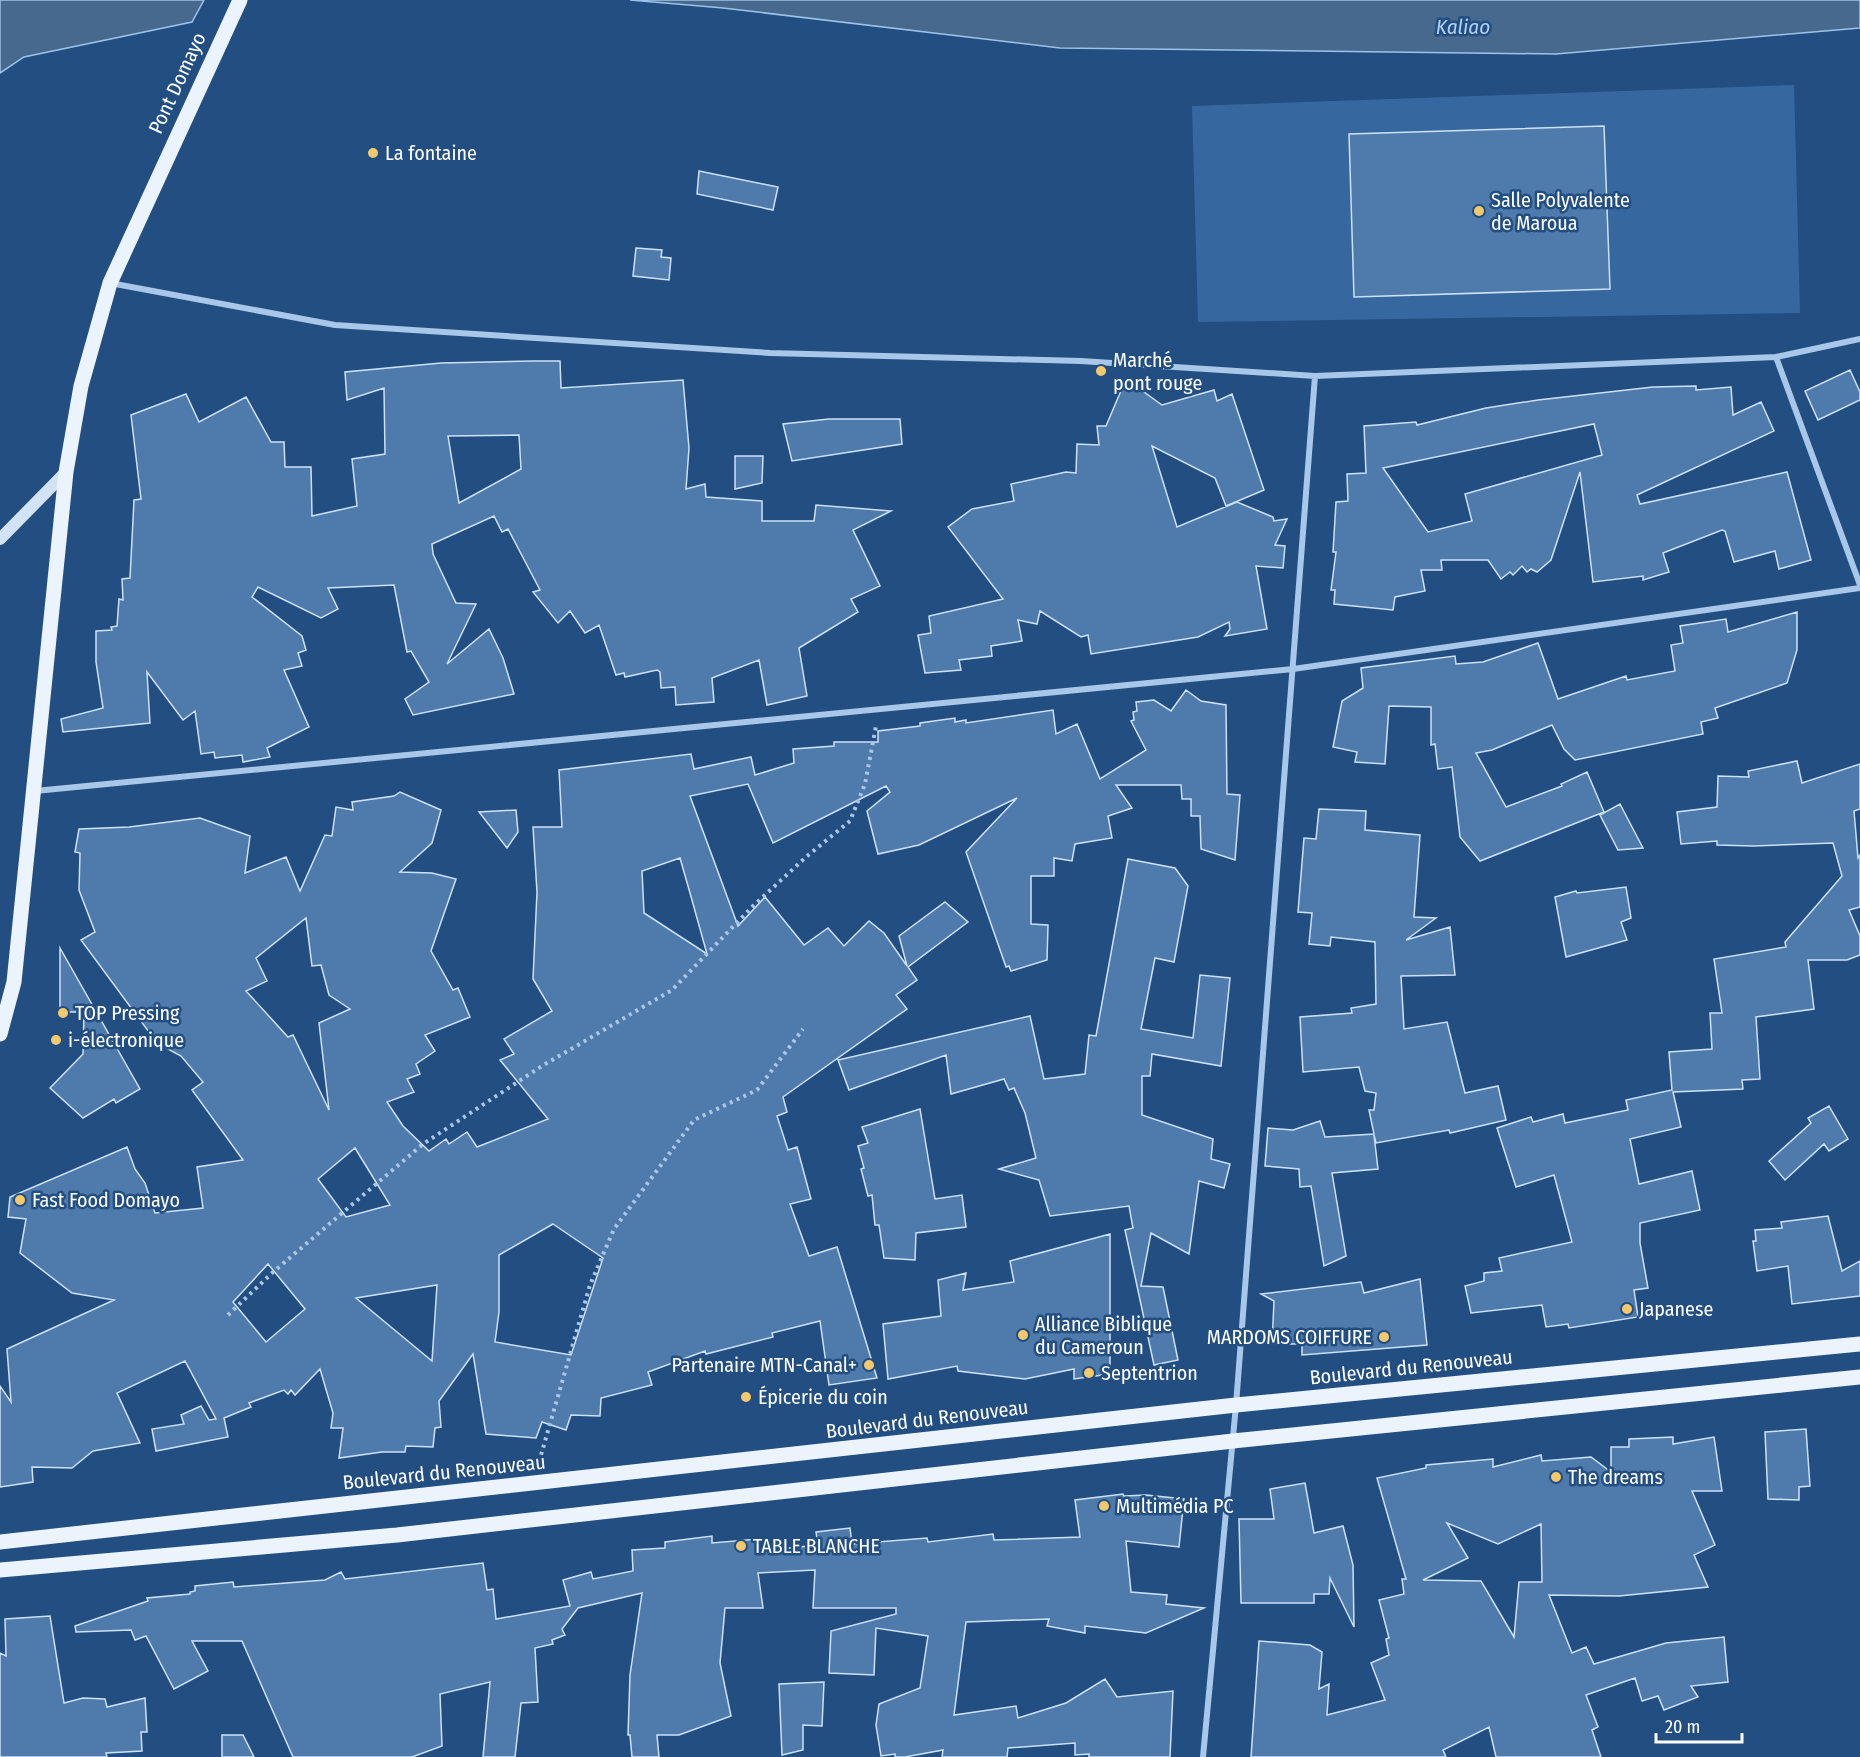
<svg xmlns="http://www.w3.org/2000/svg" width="1860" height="1757" font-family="'Fira Sans Condensed',sans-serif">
  <rect width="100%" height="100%" fill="#224e82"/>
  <path fill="#36689f" d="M 1794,85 L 1800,313 L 1198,322 L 1192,106 Z"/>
  <path fill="#48698e" stroke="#9dc2e9" stroke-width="1.5" d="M 0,0 L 204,0 L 192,22 L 24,57 L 0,73 Z
    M 630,0 L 1860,0 L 1860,28 L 1556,54 L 1060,48 L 723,8 Z"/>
  <path fill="#4f7bac" stroke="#cde1f6" stroke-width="1.5" fill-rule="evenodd" d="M 1604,126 L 1610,289 L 1354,297 L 1349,134 Z
    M 699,171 L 778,187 L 773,210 L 697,194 Z
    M 636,248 L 662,250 L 661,257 L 671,258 L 669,280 L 633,276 Z
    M 533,361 L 560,361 L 561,388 L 683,380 L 689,448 L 686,489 L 705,484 L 706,497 L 762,501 L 762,521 L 814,521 L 816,505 L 891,511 L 853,530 L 880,586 L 851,599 L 858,612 L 799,648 L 807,696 L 767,705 L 759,660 L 712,678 L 714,702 L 676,705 L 675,687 L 661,688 L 660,672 L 657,670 L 625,677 L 624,673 L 616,675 L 599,625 L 585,633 L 570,611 L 558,623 L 533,592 L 540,590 L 508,529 L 502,532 L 494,516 L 432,544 L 433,554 L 456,603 L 476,604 L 447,664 L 489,629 L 503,658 L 514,694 L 413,715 L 405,699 L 429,682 L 411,651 L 407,652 L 394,585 L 328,588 L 338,609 L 321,618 L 258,587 L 252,597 L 302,636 L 306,650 L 298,653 L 302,666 L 284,670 L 309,727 L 267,748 L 270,757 L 243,762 L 242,755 L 215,758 L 214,752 L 201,754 L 195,711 L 183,720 L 147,672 L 150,723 L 63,732 L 61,719 L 103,708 L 96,662 L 96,631 L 112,630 L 111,627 L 117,626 L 119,599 L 123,600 L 122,579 L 130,578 L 134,500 L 141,499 L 131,415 L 186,394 L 199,422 L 246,397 L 271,442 L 284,442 L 285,467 L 311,467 L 312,516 L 357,506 L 352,459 L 385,454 L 384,388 L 347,400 L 345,372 L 441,363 ZM 519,435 L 521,469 L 459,503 L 448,436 Z
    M 1850,370 L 1860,392 L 1860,400 L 1818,420 L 1805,391 Z
    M 1123,386 L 1137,387 L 1162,405 L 1214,390 L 1217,401 L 1232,394 L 1264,490 L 1226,506 L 1215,478 L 1152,446 L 1177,527 L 1237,502 L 1273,517 L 1274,521 L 1287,519 L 1275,545 L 1285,546 L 1283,568 L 1256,566 L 1267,629 L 1225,636 L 1230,629 L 1229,622 L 1198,637 L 1091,654 L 1088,635 L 1081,637 L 1040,611 L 1037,624 L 1018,620 L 1022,641 L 991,646 L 992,656 L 959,660 L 961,670 L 925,673 L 918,635 L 931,633 L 929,616 L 1003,599 L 948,527 L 972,509 L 1014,501 L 1011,484 L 1066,472 L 1076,473 L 1077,444 L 1099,445 L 1097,426 L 1106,426 Z
    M 1696,386 L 1696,390 L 1731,387 L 1733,415 L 1761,402 L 1774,431 L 1637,495 L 1640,504 L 1787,472 L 1811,560 L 1779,569 L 1775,551 L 1734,562 L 1725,531 L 1722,530 L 1663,553 L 1669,572 L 1643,580 L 1643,576 L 1593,582 L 1580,472 L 1551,560 L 1537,572 L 1531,569 L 1527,572 L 1522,566 L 1513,575 L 1510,572 L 1501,579 L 1488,560 L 1441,560 L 1442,570 L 1421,570 L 1425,591 L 1395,597 L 1393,610 L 1334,604 L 1335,590 L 1331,590 L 1336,552 L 1333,552 L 1336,502 L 1348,501 L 1347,474 L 1366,473 L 1364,426 L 1416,422 L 1417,425 L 1486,408 L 1538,400 L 1653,387 ZM 1594,424 L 1602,455 L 1465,494 L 1472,521 L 1428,532 L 1383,468 Z
    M 829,419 L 900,419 L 902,444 L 792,461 L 783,424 Z
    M 735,456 L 763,456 L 762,483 L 735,489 Z
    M 1797,612 L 1797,650 L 1787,683 L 1715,708 L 1718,718 L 1701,722 L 1703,734 L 1575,760 L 1564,749 L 1552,725 L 1492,750 L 1476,753 L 1506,807 L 1562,786 L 1561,784 L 1587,772 L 1604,812 L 1480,861 L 1460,837 L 1452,767 L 1438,769 L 1435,744 L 1431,745 L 1431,707 L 1389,706 L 1385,764 L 1355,762 L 1357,752 L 1333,747 L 1342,701 L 1363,688 L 1361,668 L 1455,656 L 1456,664 L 1483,662 L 1538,643 L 1558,699 L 1626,676 L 1627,680 L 1675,671 L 1671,645 L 1683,643 L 1680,626 L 1726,619 L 1728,632 Z
    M 1186,690 L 1201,701 L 1226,705 L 1227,794 L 1240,795 L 1235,860 L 1201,849 L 1200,816 L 1191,816 L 1191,799 L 1182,799 L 1181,785 L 1116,785 L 1132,808 L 1108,816 L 1112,838 L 1075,844 L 1072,861 L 1054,858 L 1054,876 L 1031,876 L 1031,924 L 1048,925 L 1047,960 L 1011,971 L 1009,966 L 1006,967 L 966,852 L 1017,798 L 919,845 L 878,854 L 867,811 L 890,792 L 886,786 L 773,843 L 748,784 L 690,796 L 738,926 L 765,897 L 804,945 L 828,928 L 844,946 L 869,921 L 884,933 L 907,966 L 899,936 L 945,902 L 968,922 L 908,967 L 917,980 L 896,995 L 907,1009 L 783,1097 L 787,1112 L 777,1116 L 788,1150 L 797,1147 L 811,1199 L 790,1204 L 809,1256 L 837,1247 L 877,1378 L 829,1385 L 820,1321 L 772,1333 L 773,1337 L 706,1354 L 705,1351 L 648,1372 L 652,1385 L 601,1398 L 600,1416 L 571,1415 L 566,1430 L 542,1422 L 536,1438 L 486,1434 L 473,1354 L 439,1401 L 441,1427 L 435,1428 L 433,1447 L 406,1446 L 405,1452 L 382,1452 L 339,1458 L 343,1428 L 331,1428 L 333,1413 L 320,1369 L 295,1395 L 291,1390 L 288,1394 L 284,1390 L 249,1403 L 251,1407 L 224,1418 L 228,1437 L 156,1451 L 152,1429 L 184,1424 L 181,1415 L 201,1406 L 209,1420 L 216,1419 L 185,1361 L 117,1393 L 140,1443 L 93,1451 L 72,1468 L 32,1467 L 33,1482 L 0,1487 L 0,1386 L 11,1402 L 7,1349 L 114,1300 L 72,1293 L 20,1253 L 26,1219 L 8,1217 L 10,1197 L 127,1147 L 135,1169 L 145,1183 L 155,1213 L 203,1208 L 197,1167 L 243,1160 L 192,1090 L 203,1082 L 181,1056 L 157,1043 L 81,940 L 95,932 L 79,890 L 80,853 L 75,852 L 79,829 L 129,827 L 200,818 L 250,836 L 245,873 L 286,857 L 300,891 L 325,835 L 332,836 L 336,807 L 353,810 L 352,802 L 394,796 L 400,792 L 441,810 L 432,843 L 400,872 L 432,873 L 456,879 L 431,951 L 453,990 L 458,988 L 470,1017 L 425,1035 L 435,1051 L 416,1064 L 420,1074 L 407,1079 L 414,1092 L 387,1102 L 403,1126 L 429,1151 L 446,1139 L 449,1144 L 467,1132 L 477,1147 L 548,1119 L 500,1060 L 514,1054 L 504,1039 L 552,1011 L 533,979 L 537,892 L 533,827 L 562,827 L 559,770 L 691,754 L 694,769 L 751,757 L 755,775 L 794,763 L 793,749 L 834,746 L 834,742 L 878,742 L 878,731 L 920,726 L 920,723 L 955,718 L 955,722 L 966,720 L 966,723 L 1053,710 L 1056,734 L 1077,724 L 1100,779 L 1146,750 L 1131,721 L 1134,720 L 1133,712 L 1137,711 L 1136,702 L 1154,700 L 1171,711 ZM 680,858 L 690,893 L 707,954 L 644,913 L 642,871 ZM 306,918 L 312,966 L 321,965 L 329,995 L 350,1009 L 319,1023 L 329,1110 L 293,1035 L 288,1037 L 246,991 L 267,981 L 256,958 ZM 355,1148 L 390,1205 L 346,1217 L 318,1179 ZM 553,1224 L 603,1258 L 571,1355 L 495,1342 L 499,1312 L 499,1255 ZM 268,1264 L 305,1309 L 266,1342 L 233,1302 ZM 437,1285 L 432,1361 L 356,1298 Z
    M 1797,761 L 1802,783 L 1860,764 L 1860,809 L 1854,811 L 1858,858 L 1860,855 L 1860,907 L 1849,910 L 1860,936 L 1860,955 L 1847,960 L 1808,960 L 1814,1009 L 1756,1017 L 1760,1079 L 1742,1080 L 1743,1089 L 1673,1092 L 1681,1127 L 1630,1139 L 1639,1184 L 1692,1171 L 1700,1210 L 1640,1223 L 1640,1243 L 1648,1288 L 1634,1290 L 1638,1317 L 1569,1328 L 1568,1324 L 1546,1327 L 1542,1305 L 1471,1313 L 1465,1286 L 1484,1281 L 1484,1273 L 1502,1271 L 1499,1258 L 1572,1242 L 1554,1175 L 1516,1187 L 1497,1128 L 1531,1117 L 1533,1122 L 1563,1114 L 1565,1123 L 1628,1110 L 1626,1100 L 1672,1090 L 1669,1052 L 1712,1049 L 1710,1013 L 1722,1013 L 1714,959 L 1786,947 L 1785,942 L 1842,876 L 1833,843 L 1754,846 L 1717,845 L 1717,841 L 1681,844 L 1677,812 L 1717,807 L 1718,776 L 1749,777 L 1748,771 Z
    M 1620,804 L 1643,848 L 1618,850 L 1600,815 Z
    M 1319,809 L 1366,811 L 1365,830 L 1420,835 L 1414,917 L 1436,918 L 1406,940 L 1450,927 L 1455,975 L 1401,976 L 1404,1029 L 1447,1022 L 1465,1093 L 1498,1086 L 1506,1120 L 1450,1133 L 1449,1130 L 1376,1143 L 1374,1135 L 1378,1169 L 1332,1173 L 1346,1256 L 1324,1266 L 1311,1186 L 1300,1187 L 1299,1169 L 1265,1166 L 1268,1128 L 1293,1130 L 1320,1121 L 1325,1137 L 1374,1134 L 1369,1110 L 1374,1110 L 1376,1093 L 1365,1091 L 1359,1067 L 1303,1072 L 1300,1017 L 1352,1013 L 1351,1008 L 1376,1004 L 1375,942 L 1331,937 L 1330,946 L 1309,944 L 1312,913 L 1298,912 L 1304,838 L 1316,839 Z
    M 516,810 L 518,832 L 507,848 L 479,812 Z
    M 1128,859 L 1175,868 L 1188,886 L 1174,962 L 1155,958 L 1141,1029 L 1193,1038 L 1200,975 L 1230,978 L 1221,1066 L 1152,1054 L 1150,1076 L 1142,1076 L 1142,1115 L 1213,1139 L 1211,1159 L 1230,1164 L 1224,1188 L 1199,1181 L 1189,1254 L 1151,1233 L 1141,1286 L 1163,1287 L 1178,1360 L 1154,1365 L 1125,1230 L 1133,1228 L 1129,1206 L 1050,1216 L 1039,1180 L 999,1169 L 1036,1158 L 1025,1113 L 1014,1088 L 1009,1090 L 1004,1079 L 951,1094 L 946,1055 L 849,1090 L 838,1060 L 1030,1016 L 1044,1079 L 1085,1074 L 1089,1035 L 1096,1036 Z
    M 1626,887 L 1631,918 L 1621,922 L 1627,940 L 1566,957 L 1555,897 L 1576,891 L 1577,893 Z
    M 60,948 L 140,1089 L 116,1103 L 114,1099 L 83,1118 L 50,1088 L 83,1054 L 84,1012 L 60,1012 Z
    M 1829,1106 L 1848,1139 L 1829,1151 L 1824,1144 L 1785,1180 L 1769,1161 L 1811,1123 L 1808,1118 Z
    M 920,1109 L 935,1199 L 962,1195 L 966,1227 L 916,1233 L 915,1260 L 884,1258 L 879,1225 L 875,1225 L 872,1195 L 868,1196 L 861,1169 L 864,1168 L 858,1146 L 868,1143 L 862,1127 Z
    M 1828,1216 L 1842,1271 L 1860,1261 L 1860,1296 L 1792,1304 L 1788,1266 L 1757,1271 L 1753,1241 L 1756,1241 L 1755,1230 L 1782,1228 L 1781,1222 Z
    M 1110,1234 L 1110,1374 L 1074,1379 L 1074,1369 L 1025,1379 L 958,1371 L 957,1366 L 888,1379 L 883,1324 L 941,1316 L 938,1280 L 966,1273 L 963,1290 L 1014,1282 L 1010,1261 Z
    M 1420,1279 L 1427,1345 L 1302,1355 L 1302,1344 L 1272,1344 L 1274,1301 L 1261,1294 L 1361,1282 L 1364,1293 Z
    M 1806,1429 L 1810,1486 L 1799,1487 L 1799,1500 L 1768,1499 L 1765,1432 Z
    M 1673,1437 L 1673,1444 L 1714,1437 L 1722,1491 L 1692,1491 L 1715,1545 L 1694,1555 L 1708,1587 L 1619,1596 L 1549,1595 L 1572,1653 L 1586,1647 L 1594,1664 L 1666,1643 L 1724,1637 L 1728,1682 L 1691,1686 L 1698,1697 L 1664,1710 L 1658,1696 L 1642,1701 L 1635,1678 L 1586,1695 L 1598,1727 L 1592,1730 L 1601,1757 L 1496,1757 L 1489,1727 L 1443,1750 L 1446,1757 L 1251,1757 L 1259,1641 L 1310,1645 L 1322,1652 L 1319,1689 L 1329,1684 L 1327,1715 L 1385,1700 L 1371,1663 L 1389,1655 L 1386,1639 L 1389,1638 L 1379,1600 L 1404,1594 L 1402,1579 L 1406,1579 L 1377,1478 L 1426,1468 L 1426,1465 L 1493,1459 L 1493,1467 L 1541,1455 L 1542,1461 L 1591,1457 L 1611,1472 L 1611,1447 L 1629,1447 L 1629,1439 ZM 1447,1523 L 1498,1544 L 1541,1524 L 1542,1582 L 1519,1582 L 1514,1637 L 1481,1581 L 1423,1580 L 1468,1558 Z
    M 1305,1483 L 1314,1533 L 1343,1526 L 1353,1565 L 1354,1627 L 1330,1578 L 1329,1594 L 1314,1594 L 1314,1603 L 1241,1603 L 1239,1519 L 1274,1519 L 1270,1489 Z
    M 1123,1494 L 1124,1496 L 1146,1495 L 1184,1499 L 1179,1547 L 1126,1541 L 1131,1592 L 1167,1595 L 1166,1604 L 1204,1608 L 1146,1633 L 1085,1626 L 1085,1633 L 1047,1626 L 1049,1619 L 966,1622 L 954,1715 L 1016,1706 L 1018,1718 L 1066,1703 L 1105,1679 L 1117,1697 L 1173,1691 L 1170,1757 L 1089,1757 L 1089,1754 L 1075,1755 L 1075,1743 L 1008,1748 L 1007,1757 L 942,1757 L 943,1750 L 905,1757 L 895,1757 L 895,1754 L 881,1756 L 876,1725 L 879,1704 L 920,1688 L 928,1636 L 876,1628 L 874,1675 L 829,1673 L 831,1631 L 896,1614 L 896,1608 L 813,1608 L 815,1570 L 758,1573 L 763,1608 L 725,1608 L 720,1663 L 731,1716 L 679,1735 L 657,1735 L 659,1757 L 632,1757 L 630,1735 L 628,1735 L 630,1675 L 642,1593 L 578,1608 L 562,1629 L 565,1635 L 552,1640 L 553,1644 L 535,1648 L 538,1702 L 521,1703 L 515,1757 L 483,1757 L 490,1682 L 440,1694 L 442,1746 L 412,1757 L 293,1757 L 242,1641 L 192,1641 L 208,1671 L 174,1689 L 146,1636 L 135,1640 L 131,1630 L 76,1632 L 75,1626 L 148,1601 L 147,1598 L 190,1594 L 190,1592 L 195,1591 L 195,1586 L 233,1582 L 234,1587 L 325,1580 L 341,1572 L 345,1579 L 483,1563 L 487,1590 L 493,1589 L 496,1619 L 570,1606 L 563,1580 L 591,1572 L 593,1579 L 633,1571 L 632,1550 L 665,1548 L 665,1542 L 712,1536 L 712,1543 L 758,1539 L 760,1551 L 818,1545 L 816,1532 L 850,1528 L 852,1544 L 927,1538 L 928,1542 L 993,1534 L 994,1540 L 1080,1537 L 1075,1500 Z
    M 50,1616 L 64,1703 L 83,1698 L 105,1699 L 107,1707 L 145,1698 L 147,1732 L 141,1732 L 142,1751 L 106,1753 L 107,1757 L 0,1757 L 0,1653 L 6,1656 L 5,1619 Z
    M 824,1682 L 822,1726 L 803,1725 L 803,1750 L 782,1755 L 779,1684 Z
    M 222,1735 L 243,1735 L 254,1757 L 222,1757 Z"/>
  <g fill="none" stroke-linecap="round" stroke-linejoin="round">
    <path stroke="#a9c7e8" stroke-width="4" stroke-dasharray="3 4.5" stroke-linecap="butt" d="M 228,1315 L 272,1273 L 423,1144 L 542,1066 L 672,990 L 752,907 L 806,857 L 850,821 L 865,784 L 876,726
      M 539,1462 L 590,1285 L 614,1229 L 694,1120 L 757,1090 L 803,1029"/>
    <path stroke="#a9c7e8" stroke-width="6" d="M 110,283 L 335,325 L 770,353 L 1081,361 L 1315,376 L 1776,357 L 1860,339
      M 1776,357 L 1860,585
      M 35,791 L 1293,669 L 1860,588
      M 1203,1757 L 1236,1405 L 1315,376"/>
    <path stroke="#d3e3f6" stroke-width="12" d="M 0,539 L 66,472"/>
    <path stroke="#ebf3fd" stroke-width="15" d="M 0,1034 L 14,982 L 66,472 L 81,386 L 110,283 L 240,0
      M 0,1542 L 1236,1405 L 1860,1344
      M 0,1570 L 397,1535 L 1233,1441 L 1860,1377"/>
  </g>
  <g fill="#f3c96b" stroke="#224e82" stroke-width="2">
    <circle cx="373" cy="153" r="6"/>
    <circle cx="1479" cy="211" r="6"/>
    <circle cx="1101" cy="371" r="6"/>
    <circle cx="63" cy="1013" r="6"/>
    <circle cx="56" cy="1040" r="6"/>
    <circle cx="20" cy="1200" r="6"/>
    <circle cx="1627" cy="1309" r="6"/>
    <circle cx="1023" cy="1335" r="6"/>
    <circle cx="1384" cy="1337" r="6"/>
    <circle cx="869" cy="1365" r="6"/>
    <circle cx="1089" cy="1373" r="6"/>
    <circle cx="746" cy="1397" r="6"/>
    <circle cx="1556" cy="1477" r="6"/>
    <circle cx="1104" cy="1506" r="6"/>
    <circle cx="741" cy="1546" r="6"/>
  </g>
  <g text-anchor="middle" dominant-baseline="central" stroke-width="5" stroke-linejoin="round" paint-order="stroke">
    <g font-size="20" fill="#fff" stroke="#224e82">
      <text transform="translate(177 83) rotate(-65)">Pont Domayo</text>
      <text transform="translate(1411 1367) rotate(-6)">Boulevard du Renouveau</text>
      <text transform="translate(927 1419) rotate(-7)">Boulevard du Renouveau</text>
      <text transform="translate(444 1472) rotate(-6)">Boulevard du Renouveau</text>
    </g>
    <g font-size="20" fill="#fff" stroke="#224e82" text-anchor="start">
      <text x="385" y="153">La fontaine</text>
      <text x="1491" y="200">Salle Polyvalente<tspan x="1491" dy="23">de Maroua</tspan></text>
      <text x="1113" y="360">Marché<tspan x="1113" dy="23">pont rouge</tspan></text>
      <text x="75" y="1013">TOP Pressing</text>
      <text x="68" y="1040">i-électronique</text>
      <text x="32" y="1200">Fast Food Domayo</text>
      <text x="1639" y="1309">Japanese</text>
      <text x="1035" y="1324">Alliance Biblique<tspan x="1035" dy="23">du Cameroun</tspan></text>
      <text x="1372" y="1337" text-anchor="end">MARDOMS COIFFURE</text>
      <text x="857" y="1365" text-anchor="end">Partenaire MTN-Canal+</text>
      <text x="1101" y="1373">Septentrion</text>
      <text x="758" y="1397">Épicerie du coin</text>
      <text x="1568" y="1477">The dreams</text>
      <text x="1116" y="1506">Multimédia PC</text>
      <text x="753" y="1546">TABLE BLANCHE</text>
    </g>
    <g font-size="21" font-style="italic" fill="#b4d1ef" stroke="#224e82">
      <text x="1463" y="27">Kaliao</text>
    </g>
  </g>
  <path d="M1656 1733v9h86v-9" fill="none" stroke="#ffffff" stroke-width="3"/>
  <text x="1665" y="1733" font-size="18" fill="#ffffff" stroke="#224e82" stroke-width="4.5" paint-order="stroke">20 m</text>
</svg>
